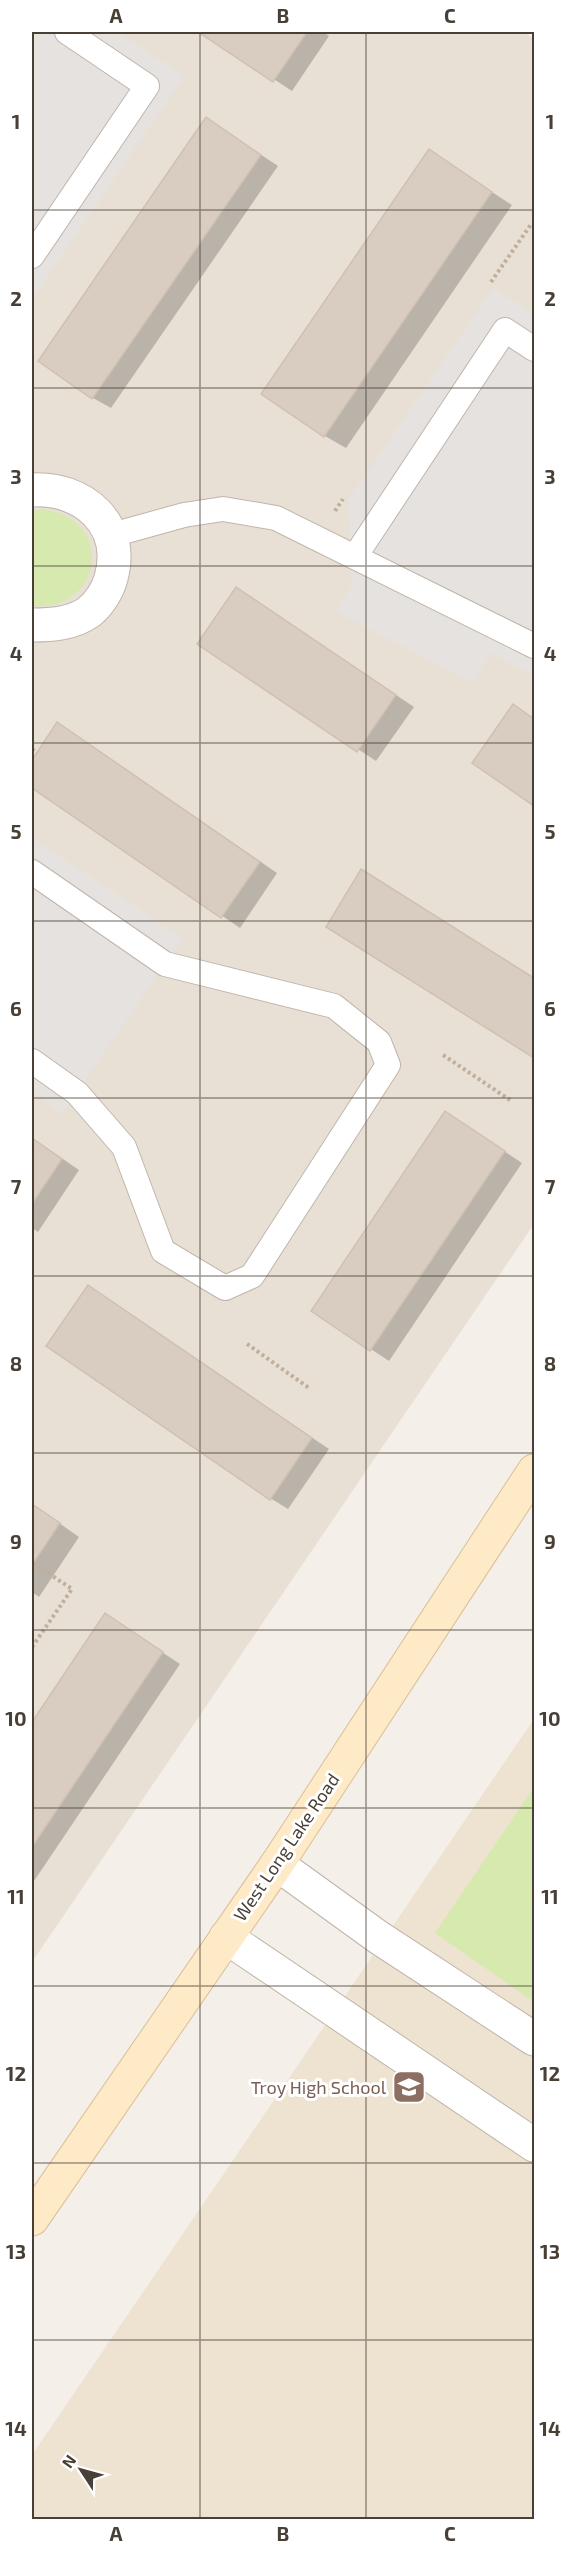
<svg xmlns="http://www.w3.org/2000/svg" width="566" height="2551" font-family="'Exo 2',sans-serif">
  <rect width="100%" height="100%" fill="#f4efe8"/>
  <path fill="#e8e0d5" d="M 32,32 L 524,32 L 534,39 L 534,1224 L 32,1962 Z"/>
  <path fill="#eee2d1" d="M 534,1719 L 534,2519 L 32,2520 L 32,2455 Z"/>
  <path fill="#d6e9af" d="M 42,509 C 115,518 105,611 32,606 L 32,511 Z
    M 534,1787 L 534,2002 L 435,1933 Z"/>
  <path fill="#e5e2df" d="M 32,32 L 118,32 L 184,76 L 32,300 Z
    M 493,288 L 534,314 L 534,676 L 491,653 L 473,683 L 337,612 L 352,584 L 348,500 Z
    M 32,838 L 183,938 L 62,1114 L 32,1092 Z"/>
  <path fill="#0003" d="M 201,32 L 323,32 L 329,36 L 292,91 Z
    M 207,119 L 278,166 L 111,408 L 93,398 Z
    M 429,151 L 512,205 L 346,448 L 325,436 Z
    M 254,600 L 414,707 L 376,761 L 199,644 Z
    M 513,706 L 534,719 L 534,804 L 475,763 Z
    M 58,724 L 277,873 L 240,928 L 32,786 L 32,762 Z
    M 380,882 L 534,979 L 534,1056 L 328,926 Z
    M 463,1124 L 522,1163 L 389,1361 L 313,1311 Z
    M 32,1138 L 79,1170 L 38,1232 L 32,1228 Z
    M 89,1287 L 329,1449 L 288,1509 L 270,1498 Z
    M 32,1504 L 79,1537 L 39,1597 L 32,1592 Z
    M 106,1615 L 180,1664 L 32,1884 L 32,1725 Z"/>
  <path fill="#d9ccc0" stroke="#d1c0b0" stroke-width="1.5" d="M 198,32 L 307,32 L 273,82 Z
    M 206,117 L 261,155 L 92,399 L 38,361 Z
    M 429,149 L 492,192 L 324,437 L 261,394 Z
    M 236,587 L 396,695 L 357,752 L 197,644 Z
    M 513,704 L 534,719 L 534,806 L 472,763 Z
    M 57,722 L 260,862 L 221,918 L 32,788 L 32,760 Z
    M 361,869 L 534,978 L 534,1058 L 326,927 Z
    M 445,1111 L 505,1151 L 370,1351 L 311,1311 Z
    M 32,1138 L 62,1159 L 32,1204 Z
    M 88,1285 L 312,1438 L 270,1500 L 46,1346 Z
    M 32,1504 L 60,1523 L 32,1565 Z
    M 105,1613 L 163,1652 L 32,1847 L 32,1722 Z"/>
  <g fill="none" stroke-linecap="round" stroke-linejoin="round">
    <defs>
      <path id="lane" d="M 32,256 L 147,86 L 67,32
        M 112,535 L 184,515 L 223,509 L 276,518 L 534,646
        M 356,555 L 505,330 L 534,349
        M 32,872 L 165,964 L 334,1006 L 379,1042 L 388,1065 L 252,1276 L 225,1288 L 163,1251 L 124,1147 L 77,1093 L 32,1061"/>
      <path id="street" d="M 32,490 C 83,487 126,524 111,578 C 108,590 99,604 89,612 C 72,624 51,625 32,625
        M 277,1864 L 378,1937 L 534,2039
        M 226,1937 L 534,2145"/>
      <path id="secondary" d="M 32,2219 L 277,1864 L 534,1471"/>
    </defs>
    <use href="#lane" stroke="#c0b5aa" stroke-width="26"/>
    <use href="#street" stroke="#c0b5aa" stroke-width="35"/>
    <use href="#secondary" stroke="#d8c098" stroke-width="35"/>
    <path stroke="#c2af9b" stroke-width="4" stroke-dasharray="3 3" stroke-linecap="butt" d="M 491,282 L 532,223
      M 335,511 L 343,499
      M 32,749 L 37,753
      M 443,1055 L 510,1100
      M 247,1344 L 309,1388
      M 32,1647 L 72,1589 L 33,1563"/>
    <use href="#lane" stroke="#fff" stroke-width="24"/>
    <use href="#street" stroke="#fff" stroke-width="33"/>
    <use href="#secondary" stroke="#ffeac7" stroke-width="33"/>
  </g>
  <path fill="none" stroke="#483f36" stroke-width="1.5" stroke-opacity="0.55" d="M 200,32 L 200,2520M 366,32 L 366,2520M 32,210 L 534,210M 32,388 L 534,388M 32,566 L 534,566M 32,743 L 534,743M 32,921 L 534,921M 32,1098 L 534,1098M 32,1276 L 534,1276M 32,1453 L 534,1453M 32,1630 L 534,1630M 32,1808 L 534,1808M 32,1986 L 534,1986M 32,2163 L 534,2163M 32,2340 L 534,2340"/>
  <defs>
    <symbol id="school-square" viewBox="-11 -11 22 22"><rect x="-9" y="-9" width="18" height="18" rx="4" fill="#8d6e63" stroke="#fff"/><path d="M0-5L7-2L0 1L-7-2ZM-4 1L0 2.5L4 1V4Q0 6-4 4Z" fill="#fff"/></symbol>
  </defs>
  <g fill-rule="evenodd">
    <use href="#school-square" x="390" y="2068" width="38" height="38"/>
  </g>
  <g text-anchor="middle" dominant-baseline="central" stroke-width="6" stroke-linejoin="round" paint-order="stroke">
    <g font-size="18" fill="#483f36" stroke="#fff">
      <text transform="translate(286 1847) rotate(-56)">West Long Lake Road</text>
    </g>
    <g font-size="18" fill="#785e54" stroke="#fff" text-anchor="end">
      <text x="386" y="2087">Troy High School</text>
    </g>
  </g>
  <rect width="566" height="2551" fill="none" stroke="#ffffff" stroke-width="66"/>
  <g transform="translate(81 2470) rotate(306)" stroke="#ffffff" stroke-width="4.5" paint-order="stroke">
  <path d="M0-4.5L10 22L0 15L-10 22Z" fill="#483f36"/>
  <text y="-9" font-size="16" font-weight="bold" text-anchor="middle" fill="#483f36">N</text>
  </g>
  <rect x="33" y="33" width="500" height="2485" fill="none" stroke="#483f36" stroke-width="2"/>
  <g font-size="20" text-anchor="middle" font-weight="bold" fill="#483f36">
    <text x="116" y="23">A</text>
    <text x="283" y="23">B</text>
    <text x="450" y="23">C</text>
    <text x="16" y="129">1</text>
    <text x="550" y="129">1</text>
    <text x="16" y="306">2</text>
    <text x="550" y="306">2</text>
    <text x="16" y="484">3</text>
    <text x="550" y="484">3</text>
    <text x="16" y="661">4</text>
    <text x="550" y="661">4</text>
    <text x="16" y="839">5</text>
    <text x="550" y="839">5</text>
    <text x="16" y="1016">6</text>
    <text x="550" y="1016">6</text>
    <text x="16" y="1194">7</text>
    <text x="550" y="1194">7</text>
    <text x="16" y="1371">8</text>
    <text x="550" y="1371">8</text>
    <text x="16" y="1549">9</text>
    <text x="550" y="1549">9</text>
    <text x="16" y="1726">10</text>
    <text x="550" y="1726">10</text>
    <text x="16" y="1904">11</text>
    <text x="550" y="1904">11</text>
    <text x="16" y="2081">12</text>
    <text x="550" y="2081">12</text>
    <text x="16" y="2259">13</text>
    <text x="550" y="2259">13</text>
    <text x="16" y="2436">14</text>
    <text x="550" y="2436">14</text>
    <text x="116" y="2541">A</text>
    <text x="283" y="2541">B</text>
    <text x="450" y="2541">C</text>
  </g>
</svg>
